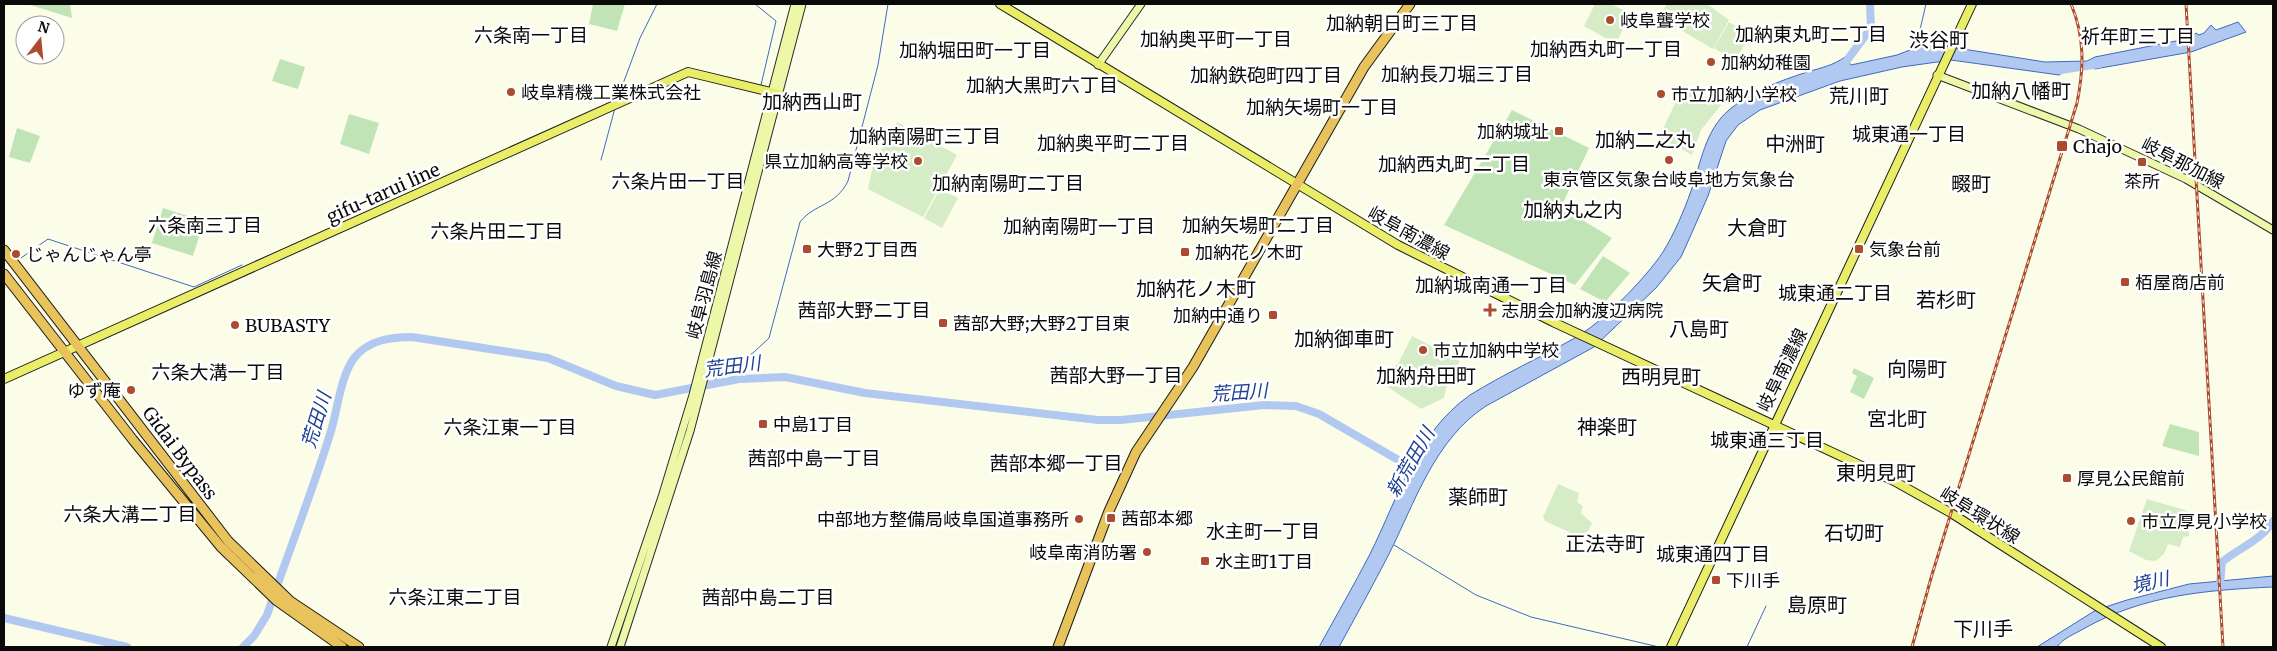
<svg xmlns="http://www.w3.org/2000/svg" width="2277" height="651" font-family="Merriweather,'Noto Sans JP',serif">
  <rect width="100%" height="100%" fill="#fcfde8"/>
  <path fill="#c1e4b6" d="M 27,4 L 70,4 L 72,18 Z
    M 593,4 L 625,4 L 617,31 L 589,24 Z
    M 280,59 L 305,67 L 298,89 L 272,81 Z
    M 1512,110 L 1589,148 L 1561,207 L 1612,238 L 1575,285 L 1444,225 Z
    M 349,114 L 379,123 L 369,154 L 340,144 Z
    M 17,128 L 40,136 L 30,163 L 9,157 Z
    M 163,208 L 204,221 L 193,256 L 152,243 Z
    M 1603,256 L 1630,273 L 1605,302 L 1580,289 Z
    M 1854,368 L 1874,378 L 1864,399 L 1850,392 L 1857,376 L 1852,373 Z
    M 2170,424 L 2199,432 L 2199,456 L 2162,446 Z"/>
  <path fill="#d5ecc7" d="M 1595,4 L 1611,4 L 1630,13 L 1616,44 L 1584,26 Z
    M 1667,4 L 1707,4 L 1729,20 L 1713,49 L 1659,17 Z
    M 1729,22 L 1750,35 L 1735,61 L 1714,48 Z
    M 1684,85 L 1721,105 L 1701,130 L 1692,155 L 1659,137 Z
    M 897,122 L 957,155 L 923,217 L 868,189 L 874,161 Z
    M 940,189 L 958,198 L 942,228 L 924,218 Z
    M 1412,336 L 1460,361 L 1446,388 L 1444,398 L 1421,409 L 1383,384 L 1392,368 L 1398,364 Z
    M 1558,484 L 1579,493 L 1577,502 L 1583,506 L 1581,513 L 1592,523 L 1584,539 L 1545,521 L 1543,517 Z
    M 2147,499 L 2188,511 L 2189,536 L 2183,537 L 2180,547 L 2168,544 L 2164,554 L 2156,561 L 2146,560 L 2129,551 Z"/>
  <path fill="#b1c8f0" stroke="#3e6ac1" d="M 2238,22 L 2246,32 L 2191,52 L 2095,69 L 2086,64 L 2077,64 L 2059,75 L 1951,60 L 1902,67 L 1840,81 L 1760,110 L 1738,125 L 1726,141 L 1708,196 L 1690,237 L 1681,257 L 1656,288 L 1594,347 L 1486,406 C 1435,439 1415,502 1389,554 C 1373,585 1356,616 1339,647 L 1319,647 C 1336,616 1354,585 1370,554 C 1398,498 1416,433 1470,395 C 1504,374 1539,358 1573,339 C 1601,324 1645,279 1663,252 C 1674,234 1684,211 1691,191 C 1701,163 1705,130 1729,110 C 1751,91 1780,81 1807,72 C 1821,68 1834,65 1845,57 L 1851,65 L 1897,55 L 1920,46 L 1922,48 L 1939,46 L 1957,48 L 2045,62 L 2087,61 L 2095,57 L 2191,38 L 2196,33 L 2199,35 L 2204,33 L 2211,25 L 2216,30 Z
    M 2273,576 L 2273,587 C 2207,590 2144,595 2085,628 C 2075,634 2063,638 2057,647 L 2037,647 L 2096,610 L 2127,600 L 2189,584 Z"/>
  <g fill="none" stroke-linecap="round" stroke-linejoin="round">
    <path stroke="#3e6ac1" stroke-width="1" d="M 755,4 L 776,21 L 761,85
      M 1916,47 L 1926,4
      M 617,100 L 640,38 L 657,4
      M 601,160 L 615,108
      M 21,258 L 48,239 L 194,287 L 242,265
      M 711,384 L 724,370 L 753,353 L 769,338 L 800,222 C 815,203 835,207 848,181 L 878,65 L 888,4
      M 1394,545 L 1476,595 L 1531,617 L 1659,647
      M 1747,647 L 1766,606"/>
    <path stroke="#b1c8f0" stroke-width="8" d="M 1842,67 L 1871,28 L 1870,4
      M 2061,70 L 2099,64
      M 2220,584 L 2222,562 C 2240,547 2261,541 2273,521
      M 4,618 L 127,647
      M 243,647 L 254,636 L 267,615 C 288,553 312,493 331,431 C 338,408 340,378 354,358 C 368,340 391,337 412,337 L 548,358 L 616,386 L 655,395 L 739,379 L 785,377 L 865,393 L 1098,420 L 1121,420 L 1264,405 L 1296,406 L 1319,414 L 1419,472"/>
    <defs>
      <path id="secondary" d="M 1098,65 L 1141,4
        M 1937,75 L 2079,129 L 2186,179 L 2273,230
        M 611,647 L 662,497 L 693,395 L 795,4
        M 620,647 L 690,431 L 802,4"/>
      <path id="primary" d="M 1000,4 L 1398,245 L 1553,322 L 1894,481 L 1951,513 L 2161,647
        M 4,379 L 688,72 L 779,94
        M 1671,647 L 1972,4"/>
      <path id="highway" d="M 4,250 L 228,541 L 290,601 L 359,647
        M 4,274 L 133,440 L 221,547 L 276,600 L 342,647
        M 1058,647 L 1109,511 L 1136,452 L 1193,367 L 1364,67 L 1410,4"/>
    </defs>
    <use href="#secondary" stroke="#2c2c2c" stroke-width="9"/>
    <use href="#primary" stroke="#1b1b1b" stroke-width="10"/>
    <use href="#highway" stroke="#1b1b1b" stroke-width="11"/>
    <use href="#secondary" stroke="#ecf8a8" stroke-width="7"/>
    <use href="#primary" stroke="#eaed68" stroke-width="8"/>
    <use href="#highway" stroke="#e8c25b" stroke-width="9"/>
    <defs>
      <path id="rail" d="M 2186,4 L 2223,647
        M 1912,647 L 1931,578 L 2077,103 C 2084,68 2085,37 2071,4"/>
    </defs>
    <use href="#rail" stroke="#ad4b2e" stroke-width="3"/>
    <use href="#rail" stroke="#fff" stroke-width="1" stroke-dasharray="4" stroke-linecap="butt"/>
  </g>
  <g fill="#ad4b2e" stroke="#fff" stroke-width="2">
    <circle cx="1610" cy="20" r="5"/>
    <circle cx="1711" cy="62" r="5"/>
    <circle cx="511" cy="92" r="5"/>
    <circle cx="1661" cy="94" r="5"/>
    <rect x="1554" y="126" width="10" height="10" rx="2.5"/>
    <rect x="2056" y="140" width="12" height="12" rx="2.5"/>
    <circle cx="1669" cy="160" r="5"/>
    <circle cx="918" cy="161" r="5"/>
    <rect x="2137" y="157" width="10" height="10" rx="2.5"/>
    <rect x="802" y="244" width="10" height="10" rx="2.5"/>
    <rect x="1854" y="244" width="10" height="10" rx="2.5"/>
    <rect x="1180" y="247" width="10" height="10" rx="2.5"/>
    <circle cx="16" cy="254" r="5"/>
    <rect x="2120" y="277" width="10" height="10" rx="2.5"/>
    <path d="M1487.5 302.5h5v5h5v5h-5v5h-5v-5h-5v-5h5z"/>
    <rect x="1268" y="310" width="10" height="10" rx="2.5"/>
    <rect x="938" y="318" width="10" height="10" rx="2.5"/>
    <circle cx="235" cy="325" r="5"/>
    <circle cx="1423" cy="350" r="5"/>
    <circle cx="131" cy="390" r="5"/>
    <rect x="758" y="419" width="10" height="10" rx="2.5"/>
    <rect x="2062" y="473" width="10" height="10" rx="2.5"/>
    <rect x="1106" y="513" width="10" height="10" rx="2.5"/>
    <circle cx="1079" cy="519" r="5"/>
    <circle cx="2131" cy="521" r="5"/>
    <circle cx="1147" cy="552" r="5"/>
    <rect x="1200" y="556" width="10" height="10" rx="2.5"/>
    <rect x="1711" y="575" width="10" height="10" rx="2.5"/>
  </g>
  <g text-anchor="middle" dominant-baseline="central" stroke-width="5" stroke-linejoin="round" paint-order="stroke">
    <g font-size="18" fill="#0a0a0a" stroke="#fff" text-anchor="start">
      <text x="1620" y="20">岐阜聾学校</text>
      <text x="1721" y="62">加納幼稚園</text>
      <text x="521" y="92">岐阜精機工業株式会社</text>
      <text x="1671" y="94">市立加納小学校</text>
      <text x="1549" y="131" text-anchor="end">加納城址</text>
      <text x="2073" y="146">Chajo</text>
      <text x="908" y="161" text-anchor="end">県立加納高等学校</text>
      <text x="1669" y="179" text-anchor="middle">東京管区気象台岐阜地方気象台</text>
      <text x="2142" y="181" text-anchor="middle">茶所</text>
      <text x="817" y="249">大野2丁目西</text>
      <text x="1869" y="249">気象台前</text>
      <text x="1195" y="252">加納花ノ木町</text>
      <text x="26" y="254">じゃんじゃん亭</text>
      <text x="2135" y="282">栢屋商店前</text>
      <text x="1501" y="310">志朋会加納渡辺病院</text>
      <text x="1263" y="315" text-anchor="end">加納中通り</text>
      <text x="953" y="323">茜部大野;大野2丁目東</text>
      <text x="245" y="325">BUBASTY</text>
      <text x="1433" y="350">市立加納中学校</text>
      <text x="121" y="390" text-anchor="end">ゆず庵</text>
      <text x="773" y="424">中島1丁目</text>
      <text x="2077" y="478">厚見公民館前</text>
      <text x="1121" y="518">茜部本郷</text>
      <text x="1069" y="519" text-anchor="end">中部地方整備局岐阜国道事務所</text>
      <text x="2141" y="521">市立厚見小学校</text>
      <text x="1137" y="552" text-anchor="end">岐阜南消防署</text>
      <text x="1215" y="561">水主町1丁目</text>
      <text x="1726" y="580">下川手</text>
    </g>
    <g font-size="18" fill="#0a0a0a" stroke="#fff">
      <text transform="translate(2183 163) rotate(27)">岐阜那加線</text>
      <text transform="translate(383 193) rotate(-24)">gifu-tarui line</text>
      <text transform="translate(1409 233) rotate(29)">岐阜南濃線</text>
      <text transform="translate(704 295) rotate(-75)">岐阜羽島線</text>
      <text transform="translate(1782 370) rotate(-64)">岐阜南濃線</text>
      <text transform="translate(180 453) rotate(53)">Gidai Bypass</text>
      <text transform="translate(1980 515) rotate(32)">岐阜環状線</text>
    </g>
    <g font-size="19" fill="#0a0a0a" stroke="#fff">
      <text x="1402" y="23">加納朝日町三丁目</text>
      <text x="1811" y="34">加納東丸町二丁目</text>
      <text x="531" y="35">六条南一丁目</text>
      <text x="2138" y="36">祈年町三丁目</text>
      <text x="1216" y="39">加納奥平町一丁目</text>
      <text x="1606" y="49">加納西丸町一丁目</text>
      <text x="975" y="50">加納堀田町一丁目</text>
      <text x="1457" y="74">加納長刀堀三丁目</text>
      <text x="1266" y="75">加納鉄砲町四丁目</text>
      <text x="1042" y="85">加納大黒町六丁目</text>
      <text x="1322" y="107">加納矢場町一丁目</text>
      <text x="1909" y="134">城東通一丁目</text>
      <text x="925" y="136">加納南陽町三丁目</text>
      <text x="1113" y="143">加納奥平町二丁目</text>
      <text x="1454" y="164">加納西丸町二丁目</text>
      <text x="678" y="181">六条片田一丁目</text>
      <text x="1008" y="183">加納南陽町二丁目</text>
      <text x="205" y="225">六条南三丁目</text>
      <text x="1258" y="225">加納矢場町二丁目</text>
      <text x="1079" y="226">加納南陽町一丁目</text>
      <text x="497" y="231">六条片田二丁目</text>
      <text x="1491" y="285">加納城南通一丁目</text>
      <text x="1835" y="293">城東通二丁目</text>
      <text x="864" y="310">茜部大野二丁目</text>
      <text x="218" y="372">六条大溝一丁目</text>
      <text x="1116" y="375">茜部大野一丁目</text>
      <text x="510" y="427">六条江東一丁目</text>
      <text x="1767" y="440">城東通三丁目</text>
      <text x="814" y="458">茜部中島一丁目</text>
      <text x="1056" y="463">茜部本郷一丁目</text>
      <text x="130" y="514">六条大溝二丁目</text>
      <text x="1263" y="531">水主町一丁目</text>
      <text x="1713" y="554">城東通四丁目</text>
      <text x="455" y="597">六条江東二丁目</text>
      <text x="768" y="597">茜部中島二丁目</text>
    </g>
    <g font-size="19" font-style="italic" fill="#1f4090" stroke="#fff">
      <text transform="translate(732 366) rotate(-7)">荒田川</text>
      <text transform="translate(1239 392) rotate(-4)">荒田川</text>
      <text transform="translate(316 420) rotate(-73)">荒田川</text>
      <text transform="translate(1410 462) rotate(-60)">新荒田川</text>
      <text transform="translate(2150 582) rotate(-13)">境川</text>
    </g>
    <g font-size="20" fill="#0a0a0a" stroke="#fff">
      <text x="1939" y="39">渋谷町</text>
      <text x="2021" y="90">加納八幡町</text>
      <text x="1859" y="95">荒川町</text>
      <text x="812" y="101">加納西山町</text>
      <text x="1645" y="139">加納二之丸</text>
      <text x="1795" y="143">中洲町</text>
      <text x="1971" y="183">畷町</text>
      <text x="1573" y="209">加納丸之内</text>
      <text x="1757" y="227">大倉町</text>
      <text x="1732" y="282">矢倉町</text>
      <text x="1196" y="288">加納花ノ木町</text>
      <text x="1946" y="299">若杉町</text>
      <text x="1699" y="328">八島町</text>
      <text x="1344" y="338">加納御車町</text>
      <text x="1917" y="368">向陽町</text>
      <text x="1426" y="375">加納舟田町</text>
      <text x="1661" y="376">西明見町</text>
      <text x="1897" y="418">宮北町</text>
      <text x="1607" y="426">神楽町</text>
      <text x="1876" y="472">東明見町</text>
      <text x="1478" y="496">薬師町</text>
      <text x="1854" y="532">石切町</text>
      <text x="1605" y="543">正法寺町</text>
      <text x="1817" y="604">島原町</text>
      <text x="1983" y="628">下川手</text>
    </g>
  </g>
  <rect width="2277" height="651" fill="none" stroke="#0a0a0a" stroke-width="10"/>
  <g transform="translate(40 40) rotate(16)"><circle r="24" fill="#ffffff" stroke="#9d9d9d"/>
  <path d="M0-4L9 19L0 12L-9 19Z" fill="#ad4b2e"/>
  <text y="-8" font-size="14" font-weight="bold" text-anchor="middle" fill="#0a0a0a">N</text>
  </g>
</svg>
